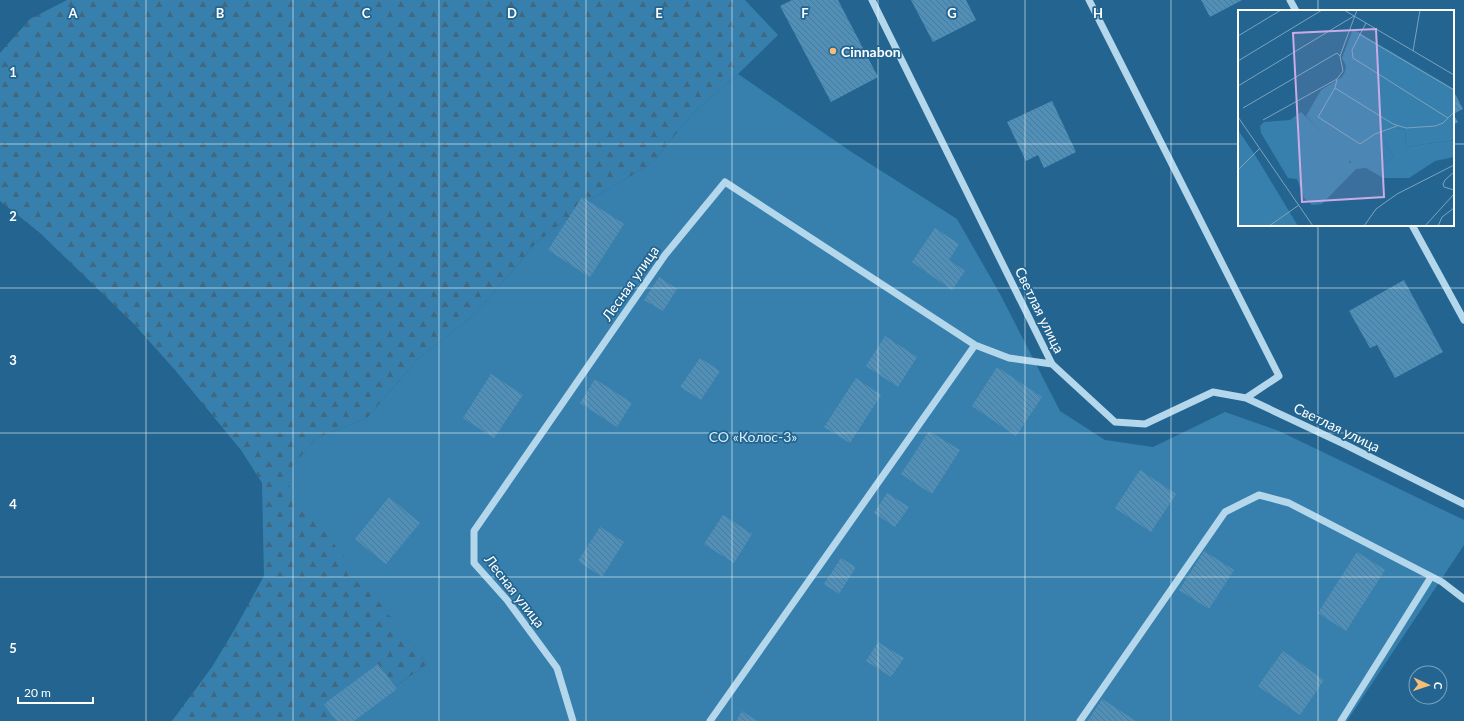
<svg xmlns="http://www.w3.org/2000/svg" width="1464" height="721" font-family="Lato,sans-serif">
  <defs>
    <pattern id="forest-firs" width="22" height="20" patternUnits="userSpaceOnUse"><rect width="22" height="20" fill="#3780ad"/><path d="M5 1l3.5 6h-7zM16 11l3.5 6h-7z" fill="#406981"/></pattern>
    <pattern id="building-back-hatch" width="6" height="6" patternUnits="userSpaceOnUse"><rect width="6" height="6" fill="#5090b8"/><path d="M-1 5l2 2M0 0l6 6M5-1l2 2" fill="none" stroke="#4f7892"/></pattern>
  </defs>
  <rect width="100%" height="100%" fill="#236590"/>
  <path fill="url(#forest-firs)" d="M 67,0 L 745,0 L 778,35 L 738,74 L 693,113 L 652,163 L 592,199 L 536,243 L 475,314 L 418,359 L 367,418 L 316,438 L 284,477 L 427,664 L 346,721 L 172,721 L 212,667 L 236,627 L 264,576 L 262,483 L 241,450 L 175,370 L 134,324 L 40,233 L 0,201 L 0,53 L 30,19 Z"/>
  <path fill="#3780ad" d="M 738,74 L 853,153 L 957,219 L 1000,294 L 1060,411 L 1105,440 L 1153,447 L 1225,412 L 1279,431 L 1464,520 L 1464,545 L 1347,721 L 346,721 L 427,664 L 283,478 L 316,438 L 367,418 L 418,359 L 475,314 L 536,243 L 592,199 L 652,163 L 693,113 Z"/>
  <path fill="url(#building-back-hatch)" d="M 792,0 L 838,0 L 878,77 L 831,102 L 780,6 Z
    M 911,0 L 966,0 L 976,20 L 933,42 Z
    M 1201,0 L 1242,0 L 1210,17 Z
    M 1453,90 L 1463,109 L 1453,114 L 1458,122 L 1453,125 Z
    M 1052,101 L 1076,152 L 1044,168 L 1038,155 L 1026,161 L 1007,122 Z
    M 582,197 L 624,224 L 590,277 L 548,250 Z
    M 935,228 L 959,244 L 949,260 L 965,271 L 952,290 L 912,262 Z
    M 659,277 L 677,289 L 663,311 L 644,300 Z
    M 1404,280 L 1443,352 L 1395,378 L 1377,345 L 1370,348 L 1349,311 Z
    M 885,336 L 917,357 L 898,387 L 866,366 Z
    M 700,358 L 720,371 L 701,400 L 680,387 Z
    M 997,367 L 1042,397 L 1016,436 L 972,406 Z
    M 491,374 L 523,395 L 494,438 L 463,418 Z
    M 856,378 L 881,395 L 850,443 L 824,427 Z
    M 595,379 L 632,403 L 617,427 L 580,403 Z
    M 929,431 L 960,450 L 932,494 L 901,474 Z
    M 1140,470 L 1176,494 L 1151,532 L 1115,508 Z
    M 887,493 L 909,507 L 895,527 L 874,513 Z
    M 389,497 L 420,523 L 386,564 L 355,539 Z
    M 723,515 L 752,534 L 734,563 L 704,544 Z
    M 600,527 L 624,542 L 602,577 L 578,561 Z
    M 1204,551 L 1234,570 L 1209,609 L 1179,590 Z
    M 1357,552 L 1385,570 L 1346,631 L 1318,613 Z
    M 841,558 L 856,567 L 839,594 L 824,584 Z
    M 878,642 L 904,658 L 891,677 L 866,661 Z
    M 1283,651 L 1324,680 L 1300,715 L 1258,686 Z
    M 378,664 L 397,689 L 354,721 L 336,721 L 324,704 Z
    M 1102,699 L 1136,721 L 1088,721 Z
    M 742,711 L 757,721 L 736,721 Z"/>
  <g fill="none" stroke-linecap="round" stroke-linejoin="round">
    <path stroke="#b4d7ec" stroke-width="7" d="M 872,0 L 1052,364 L 1115,422 L 1145,424 L 1213,392 L 1246,398 L 1344,444 L 1464,504
      M 1089,0 L 1279,376 L 1246,398
      M 1290,0 L 1296,11
      M 1412,225 L 1464,320
      M 573,721 L 557,668 L 507,600 L 474,563 L 474,531 L 665,255 L 725,182 L 975,345 L 1009,358 L 1052,364
      M 710,721 L 975,345
      M 1080,721 L 1225,512 L 1259,495 L 1289,503 L 1442,582 L 1464,599
      M 1341,721 L 1431,577"/>
  </g>
  <path fill="none" stroke="#fff" stroke-width="1" stroke-opacity="0.55" d="M 146,0 L 146,721M 293,0 L 293,721M 439,0 L 439,721M 586,0 L 586,721M 732,0 L 732,721M 878,0 L 878,721M 1025,0 L 1025,721M 1171,0 L 1171,721M 1318,0 L 1318,11M 0,144 L 1239,144M 1453,144 L 1464,144M 1318,225 L 1318,721M 0,288 L 1464,288M 0,433 L 1464,433M 0,577 L 1464,577"/>
  <circle fill="#f7bd77" stroke="#236590" stroke-width="1.5" cx="833" cy="51" r="4"/>
  <g text-anchor="middle" dominant-baseline="central" stroke-width="3.5" stroke-linejoin="round" paint-order="stroke">
    <g font-size="14" font-weight="bold" fill="#fff" stroke="#236590" text-anchor="start">
      <text x="841" y="51">Cinnabon</text>
    </g>
    <g font-size="14" fill="#fff" stroke="#236590">
      <text transform="translate(630 283) rotate(-55)">Лесная улица</text>
      <text transform="translate(1040 310) rotate(64)">Светлая улица</text>
      <text transform="translate(1337 427) rotate(26)">Светлая улица</text>
      <text transform="translate(515 591) rotate(52)">Лесная улица</text>
    </g>
    <g font-size="14" fill="#d9edf9" stroke="#236590">
      <text x="753" y="436">СО «Колос-3»</text>
    </g>
  </g>
  <g transform="translate(1238 10)">
    <rect width="216" height="216" fill="#236590"/>
    <path d="M 63,102 L 110,147 L 112,153 L 137,139 L 149,153 L 156,146 L 146,132 L 151,120 L 159,118 L 168,120 L 167,137 L 216,130 L 216,147 L 197,151 L 171,168 L 145,168 L 128,158 L 118,159 L 84,194 L 74,195 L 66,188 L 59,169 L 50,168 L 23,123 L 22,116 L 26,112 L 52,110 Z" fill="#3780ad"/>
    <path d="M 115,19 L 216,79 L 216,130 L 167,137 L 168,120 L 159,118 L 152,120 L 155,127 L 146,132 L 156,146 L 149,153 L 137,139 L 117,156 L 68,106 L 83,80 L 104,67 L 107,62 L 108,56 L 104,48 ZM 0,120 L 17,145 L 60,216 L 0,216 Z" fill="#3780ad"/>
    <path fill="none" stroke="#7ba3bc" stroke-width="1" d="M 106,0 L 216,65M 128,13 L 114,40 L 115,48 L 210,108M 121,24 L 216,80M 0,26 L 43,0M 175,41 L 182,0M 0,51 L 84,0M 99,69 L 97,78 L 80,107 L 122,134 L 137,124 L 159,116M 0,76 L 116,6M 97,78 L 155,114 L 168,118 L 197,116 L 205,113 L 216,102M 5,98 L 99,43 L 102,46M 0,107 L 75,216M 25,110 L 99,69 L 105,61 L 102,46 L 119,0M 0,160 L 22,138M 216,162 L 207,170 L 205,174 L 206,177 L 216,180M 31,216 L 61,195M 126,216 L 138,199 L 159,184 L 216,155M 187,216 L 216,184M 200,216 L 204,207 L 216,198"/>
    <path fill="#caabe5" fill-opacity="0.15" stroke="#caabe5" stroke-width="2" d="M 138,19 L 146,187 L 64,192 L 55,23 Z"/>
    <rect width="216" height="216" fill="none" stroke="#fff" stroke-width="2"/>
  </g>
  <g font-size="13" text-anchor="middle" font-weight="bold" fill="#fff" stroke="#236590" stroke-width="3.5" stroke-linejoin="round" paint-order="stroke">
    <text x="73" y="18">A</text>
    <text x="220" y="18">B</text>
    <text x="366" y="18">C</text>
    <text x="512" y="18">D</text>
    <text x="659" y="18">E</text>
    <text x="805" y="18">F</text>
    <text x="952" y="18">G</text>
    <text x="1098" y="18">H</text>
    <text x="13" y="77">1</text>
    <text x="13" y="221">2</text>
    <text x="13" y="365">3</text>
    <text x="13" y="509">4</text>
    <text x="13" y="653">5</text>
  </g>
  <g transform="translate(1428 685) rotate(93)"><circle r="19" fill="#236590" stroke="#7ba3bc"/>
  <path d="M0-3L7 15L0 10L-7 15Z" fill="#f7bd77"/>
  <text y="-6" font-size="11" font-weight="bold" text-anchor="middle" fill="#ffffff">С</text>
  </g>
  <path d="M18 697v6h75v-6" fill="none" stroke="#ffffff" stroke-width="2"/>
  <text x="24" y="697" font-size="12" fill="#ffffff" stroke="#236590" stroke-width="3" paint-order="stroke">20 m</text>
</svg>
